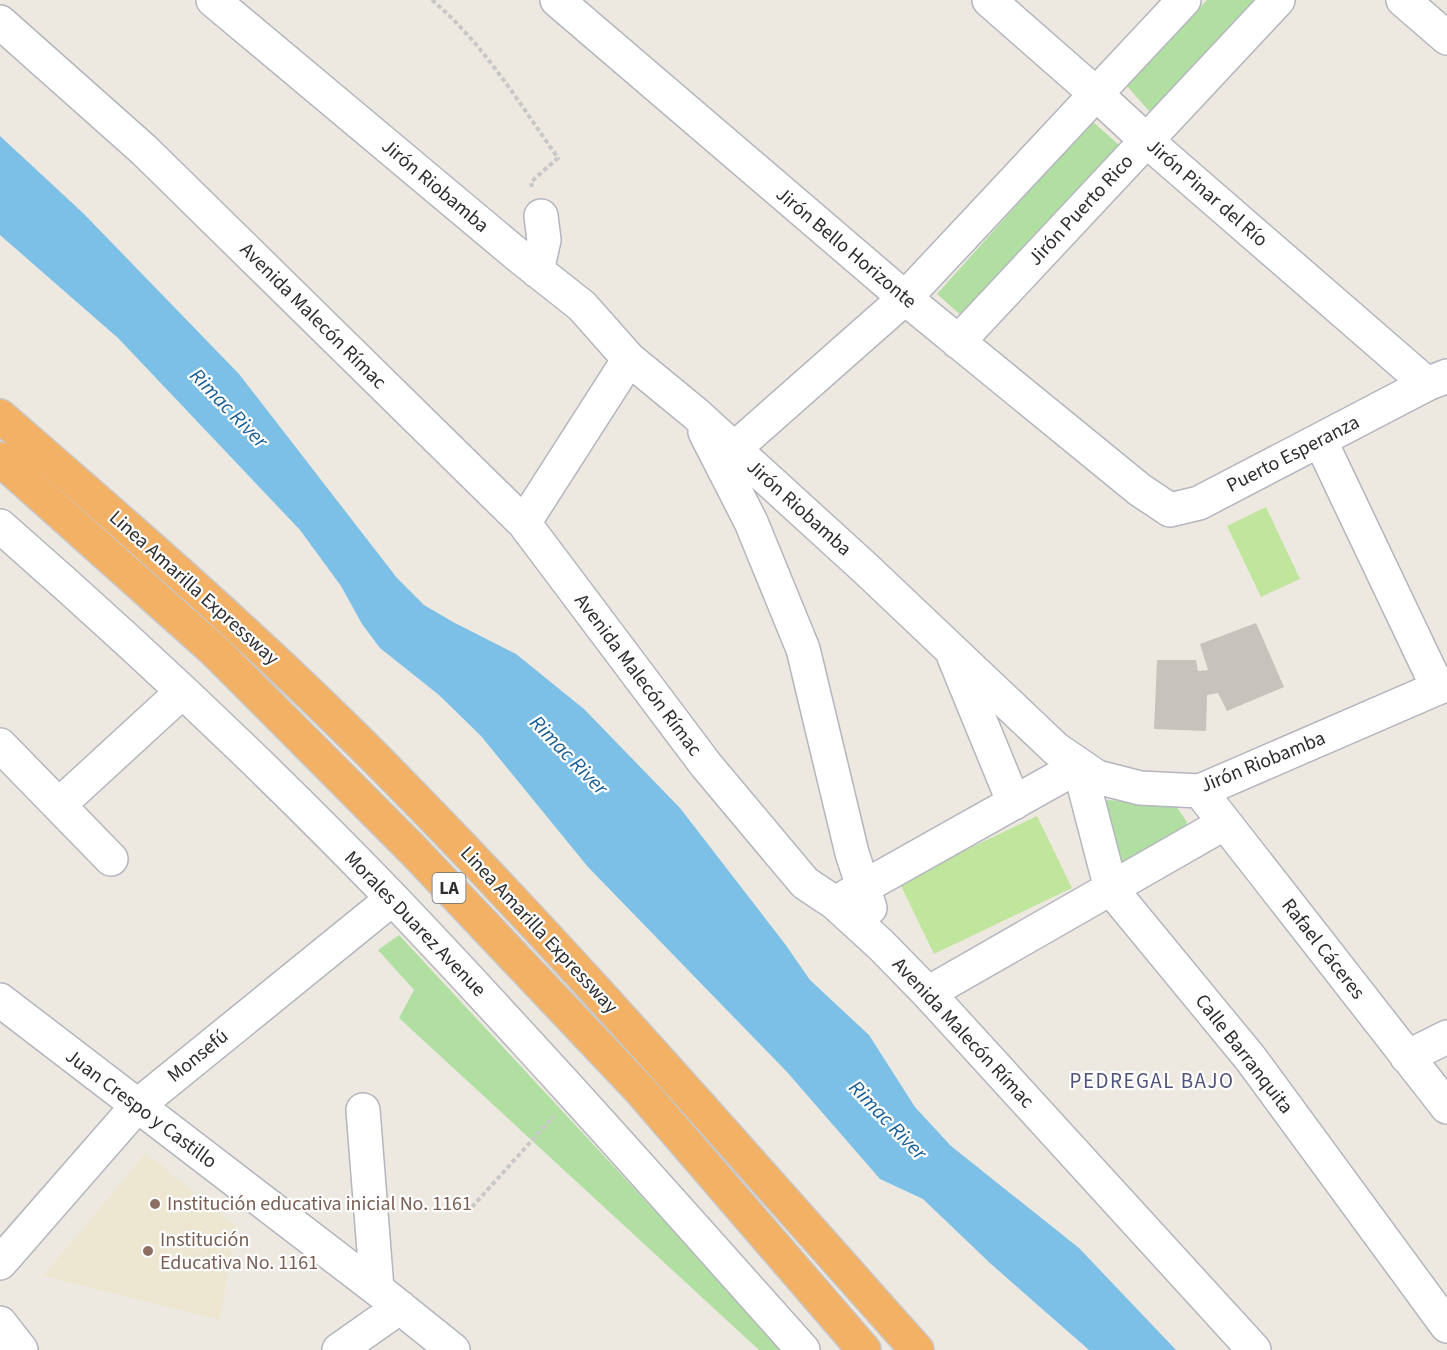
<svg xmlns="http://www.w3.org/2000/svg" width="1447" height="1350" font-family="'Source Sans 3',sans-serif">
  <rect width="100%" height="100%" fill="#ede9e1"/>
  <path fill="#ede7d2" d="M 146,1153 L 236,1226 L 220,1320 L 43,1276 Z"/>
  <path fill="#b1dfa2" d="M 1207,0 L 1254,0 L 1150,112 L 1127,86 Z
    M 1092,121 L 1119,145 L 964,318 L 937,294 Z
    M 1109,800 L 1176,806 L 1187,822 L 1178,845 L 1124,868 L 1110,852 L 1101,801 Z
    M 399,935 L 784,1350 L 759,1350 L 399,1018 L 414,990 L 378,950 Z"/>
  <path fill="#c0e69e" d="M 1266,507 L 1300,579 L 1261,597 L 1227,526 Z
    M 1037,816 L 1072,888 L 934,954 L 899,882 Z"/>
  <path fill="#7cc0e7" d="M 0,136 L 83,213 L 239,374 L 397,578 L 424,605 L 453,622 L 516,654 L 584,709 L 680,808 L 785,944 L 810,980 L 869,1035 L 915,1107 L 951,1146 L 1079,1248 L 1176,1350 L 1089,1350 L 991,1264 L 923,1199 L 880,1179 L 787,1072 L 588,867 L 481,736 L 439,695 L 380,648 L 362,624 L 341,586 L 300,530 L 118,338 L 0,235 Z"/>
  <path fill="#c6c3bc" d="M 1256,623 L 1284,687 L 1227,711 L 1218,693 L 1207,695 L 1206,731 L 1154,729 L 1157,660 L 1196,660 L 1198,671 L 1208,670 L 1200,644 Z"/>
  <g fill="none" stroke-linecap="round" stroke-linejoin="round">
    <defs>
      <path id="minor" d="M 213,0 L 520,257 L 582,306 L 629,359 L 696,414 L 865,568 L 1056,749 L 1097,777 L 1140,788 L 1200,791 L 1447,684
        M 557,0 L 905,298 L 1140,490 L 1170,510 L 1199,503 L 1427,384 L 1447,376
        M 989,0 L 1095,93 L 1147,141 L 1427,384
        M 1403,0 L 1447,38
        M 0,22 L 144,150 L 524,523 L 706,765 L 805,883 L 835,903 L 881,945 L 928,993 L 1254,1350
        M 537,271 L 544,240 L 541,216
        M 958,342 L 1278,0
        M 705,432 L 751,522 L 803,649 L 852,853 L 870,908
        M 1320,440 L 1438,688
        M 734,449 L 905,298 L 1184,0
        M 524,523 L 629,359
        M 0,526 C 136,645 269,770 394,900 C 534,1047 668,1199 803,1350
        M 954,657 L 1014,803
        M 0,745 L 111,859
        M 1200,791 L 1447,1107
        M 60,804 L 182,692
        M 835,903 L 1079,766 L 1111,889 L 1251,1059 L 1447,1326
        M 928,993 L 1225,823
        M 0,1000 L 377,1289 L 453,1350
        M 1407,1057 L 1447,1037
        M 363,1110 L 377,1289
        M 0,1263 L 137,1106 L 392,899
        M 0,1323 L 21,1350
        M 339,1350 L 400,1307"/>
      <path id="highway" d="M 0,416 C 136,534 272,652 398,781 C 578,964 746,1159 917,1350
        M 0,459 L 216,652 L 413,850 L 641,1091 L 864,1350"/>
    </defs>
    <use href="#minor" stroke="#b4b5bf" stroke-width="36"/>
    <use href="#highway" stroke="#c8c8c8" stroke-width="36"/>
    <path stroke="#c8c8c8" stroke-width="4" stroke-dasharray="4.5 3" stroke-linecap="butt" d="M 432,0 C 484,44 519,103 558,158 L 531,182 L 532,187
      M 472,1207 L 554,1116"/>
    <use href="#minor" stroke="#fff" stroke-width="33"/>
    <use href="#highway" stroke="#f3b166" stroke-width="33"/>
  </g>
  <g fill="#8d6e63" stroke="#fff" stroke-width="2">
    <circle cx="155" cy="1204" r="6"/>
    <circle cx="148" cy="1251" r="6"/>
  </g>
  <g text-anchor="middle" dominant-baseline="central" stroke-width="4.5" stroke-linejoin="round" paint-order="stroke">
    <rect fill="#fff" stroke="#6c6c6c" stroke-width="1.5" x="432.5" y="873" width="33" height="30" rx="4.5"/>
    <g font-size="18" font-weight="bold" fill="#2d2d2d">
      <text x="449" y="888">LA</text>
    </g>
    <g font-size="20" fill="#2d2d2d" stroke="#fff">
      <text transform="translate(435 186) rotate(40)">Jirón Riobamba</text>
      <text transform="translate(1207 193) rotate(41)">Jirón Pinar del Río</text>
      <text transform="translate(1081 210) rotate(-47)">Jirón Puerto Rico</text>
      <text transform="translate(846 248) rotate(40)">Jirón Bello Horizonte</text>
      <text transform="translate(313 316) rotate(45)">Avenida Malecón Rímac</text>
      <text transform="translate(1293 454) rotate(-27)">Puerto Esperanza</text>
      <text transform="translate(799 508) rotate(42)">Jirón Riobamba</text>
      <text transform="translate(194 588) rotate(42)">Linea Amarilla Expressway</text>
      <text transform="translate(638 675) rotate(53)">Avenida Malecón Rímac</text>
      <text transform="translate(1263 762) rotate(-22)">Jirón Riobamba</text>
      <text transform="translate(415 924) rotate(46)">Morales Duarez Avenue</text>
      <text transform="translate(539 930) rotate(47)">Linea Amarilla Expressway</text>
      <text transform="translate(1323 949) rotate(52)">Rafael Cáceres</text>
      <text transform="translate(963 1033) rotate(47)">Avenida Malecón Rímac</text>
      <text transform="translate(1244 1054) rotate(52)">Calle Barranquita</text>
      <text transform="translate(198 1056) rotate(-39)">Monsefú</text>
      <text transform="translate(141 1109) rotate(37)">Juan Crespo y Castillo</text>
    </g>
    <g font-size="20" fill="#785e54" stroke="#fff" text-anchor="start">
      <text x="167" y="1204">Institución educativa inicial No. 1161</text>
      <text x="160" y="1240">Institución<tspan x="160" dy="23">Educativa No. 1161</tspan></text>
    </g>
    <g font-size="21" font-style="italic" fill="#185e96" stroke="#fff">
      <text transform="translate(229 408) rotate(46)">Rimac River</text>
      <text transform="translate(569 755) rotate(46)">Rimac River</text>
      <text transform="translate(888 1120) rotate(46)">Rimac River</text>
    </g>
    <g font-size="21" letter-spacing="1.5" fill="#50537b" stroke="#fff">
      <text x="1152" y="1081">PEDREGAL BAJO</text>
    </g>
  </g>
</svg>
